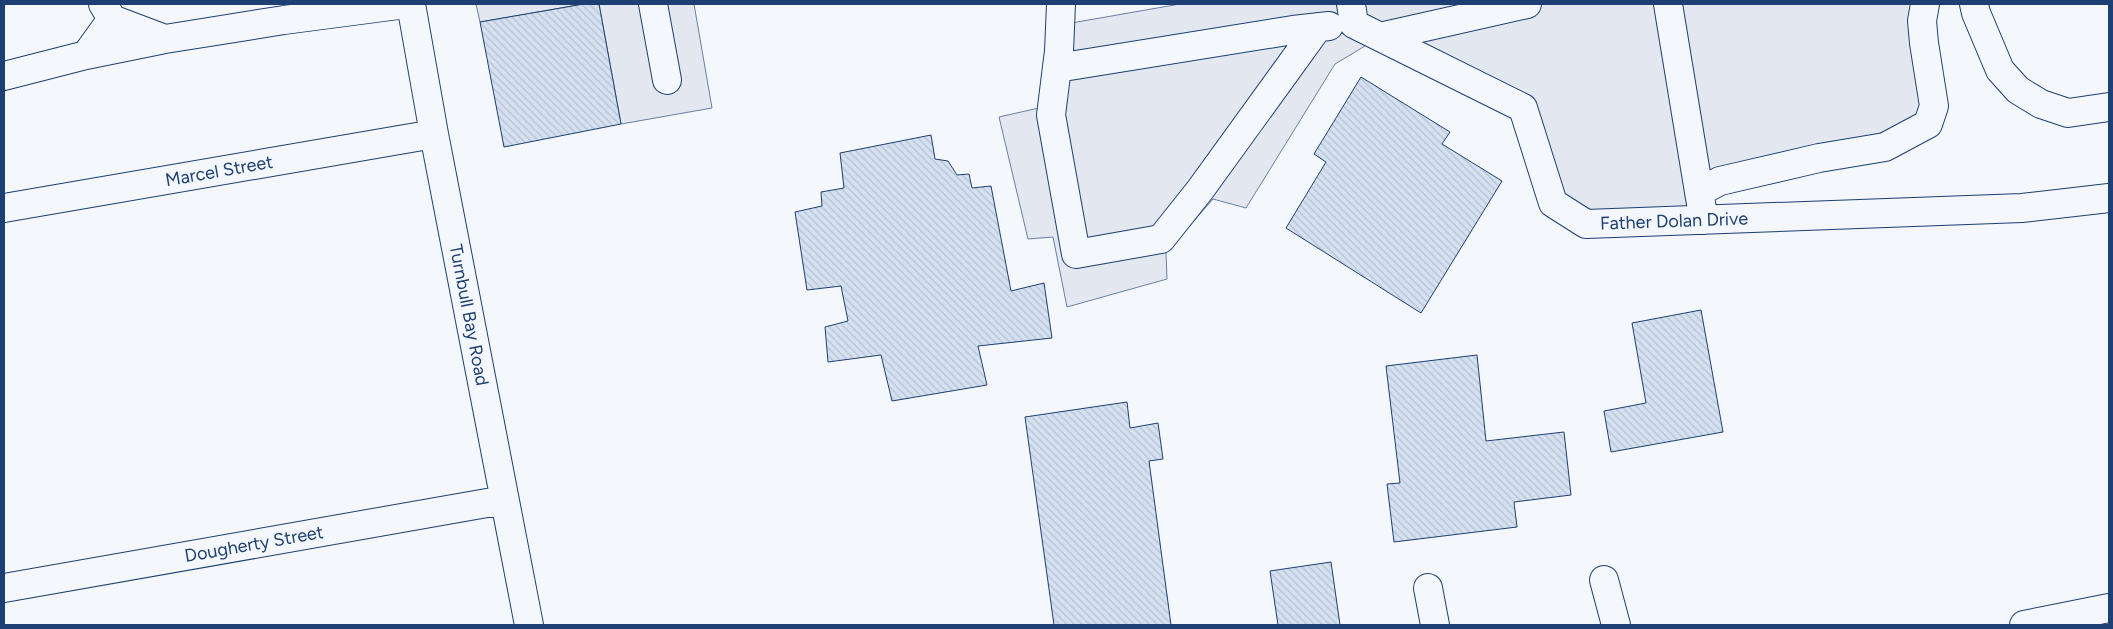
<svg xmlns="http://www.w3.org/2000/svg" width="2113" height="629" font-family="Figtree,sans-serif">
  <defs>
    <pattern id="building-back-hatch" width="6" height="6" patternUnits="userSpaceOnUse" patternTransform="scale(1.25)"><rect width="6" height="6" fill="#d5e0f0"/><path d="M-1 5l2 2M0 0l6 6M5-1l2 2" fill="none" stroke="#b6c1d1"/></pattern>
  </defs>
  <rect width="100%" height="100%" fill="#f4f7fb"/>
  <path fill="#e3e8f0" stroke="#687fa3" d="M 476,4 L 584,4 L 480,22 Z
    M 599,4 L 694,4 L 712,108 L 621,124 Z
    M 1180,4 L 1925,4 L 1928,124 L 1720,181 L 1704,220 L 1586,224 L 1553,203 L 1523,108 L 1380,37 L 1335,64 L 1246,208 L 1213,199 L 1166,253 L 1167,279 L 1067,307 L 1053,237 L 1028,239 L 999,117 L 1052,105 L 1060,25 Z"/>
  <path fill="url(#building-back-hatch)" stroke="#1d3f73" d="M 584,4 L 599,4 L 621,124 L 504,147 L 480,22 Z
    M 1361,77 L 1450,132 L 1442,144 L 1502,181 L 1421,313 L 1286,228 L 1326,162 L 1314,154 Z
    M 931,135 L 935,159 L 948,161 L 957,175 L 969,174 L 972,188 L 991,186 L 1011,291 L 1044,283 L 1052,338 L 978,346 L 987,385 L 892,401 L 881,355 L 828,362 L 825,327 L 848,321 L 841,286 L 807,290 L 795,212 L 822,206 L 821,192 L 844,188 L 840,153 Z
    M 1701,310 L 1723,432 L 1611,452 L 1604,411 L 1646,403 L 1632,323 Z
    M 1477,355 L 1486,441 L 1564,432 L 1571,495 L 1514,502 L 1517,527 L 1394,542 L 1387,484 L 1400,483 L 1386,366 Z
    M 1127,402 L 1130,428 L 1158,423 L 1163,459 L 1149,461 L 1171,625 L 1054,625 L 1025,417 Z
    M 1331,562 L 1340,625 L 1278,625 L 1270,571 Z"/>
  <g fill="none" stroke-linecap="round" stroke-linejoin="round">
    <defs>
      <path id="minor" d="M 103,4 L 112,19 L 165,39 L 284,20 L 406,4
        M 411,4 L 434,134 L 529,625
        M 653,4 L 667,80
        M 1061,4 L 1059,51 L 1051,115 L 1076,254 L 1161,239 L 1200,190 L 1318,27
        M 1351,4 L 1354,24 L 1523,108 L 1553,203 L 1586,224 L 2022,208 L 2109,198
        M 1668,4 L 1699,192
        M 1974,4 L 1976,13 L 2000,70 L 2018,90 L 2041,104 L 2068,113 L 2109,107
        M 1380,37 L 1527,4
        M 86,55 L 165,39
        M 1057,68 L 1293,30 L 1329,26
        M 4,76 L 86,55 L 112,19
        M 4,208 L 434,134
        M 1704,220 L 1699,192 L 1720,181 L 1819,158 L 1885,147 L 1928,124 L 1934,106 L 1924,43 L 1922,21 L 1925,4
        M 1604,580 L 1616,625
        M 4,588 L 504,500
        M 1428,588 L 1435,625
        M 2024,625 L 2109,608"/>
    </defs>
    <use href="#minor" stroke="#1d3f73" stroke-width="30"/>
    <use href="#minor" stroke="#f4f7fb" stroke-width="28"/>
  </g>
  <g text-anchor="middle" dominant-baseline="central" stroke-width="4" stroke-linejoin="round" paint-order="stroke">
    <g font-size="18" fill="#1d3f73" stroke="#f4f7fb">
      <text transform="translate(219 171) rotate(-10)">Marcel Street</text>
      <text transform="translate(1674 221) rotate(-2)">Father Dolan Drive</text>
      <text transform="translate(469 315) rotate(79)">Turnbull Bay Road</text>
      <text transform="translate(254 544) rotate(-10)">Dougherty Street</text>
    </g>
  </g>
  <rect width="2113" height="629" fill="none" stroke="#1d3f73" stroke-width="10"/>
</svg>
